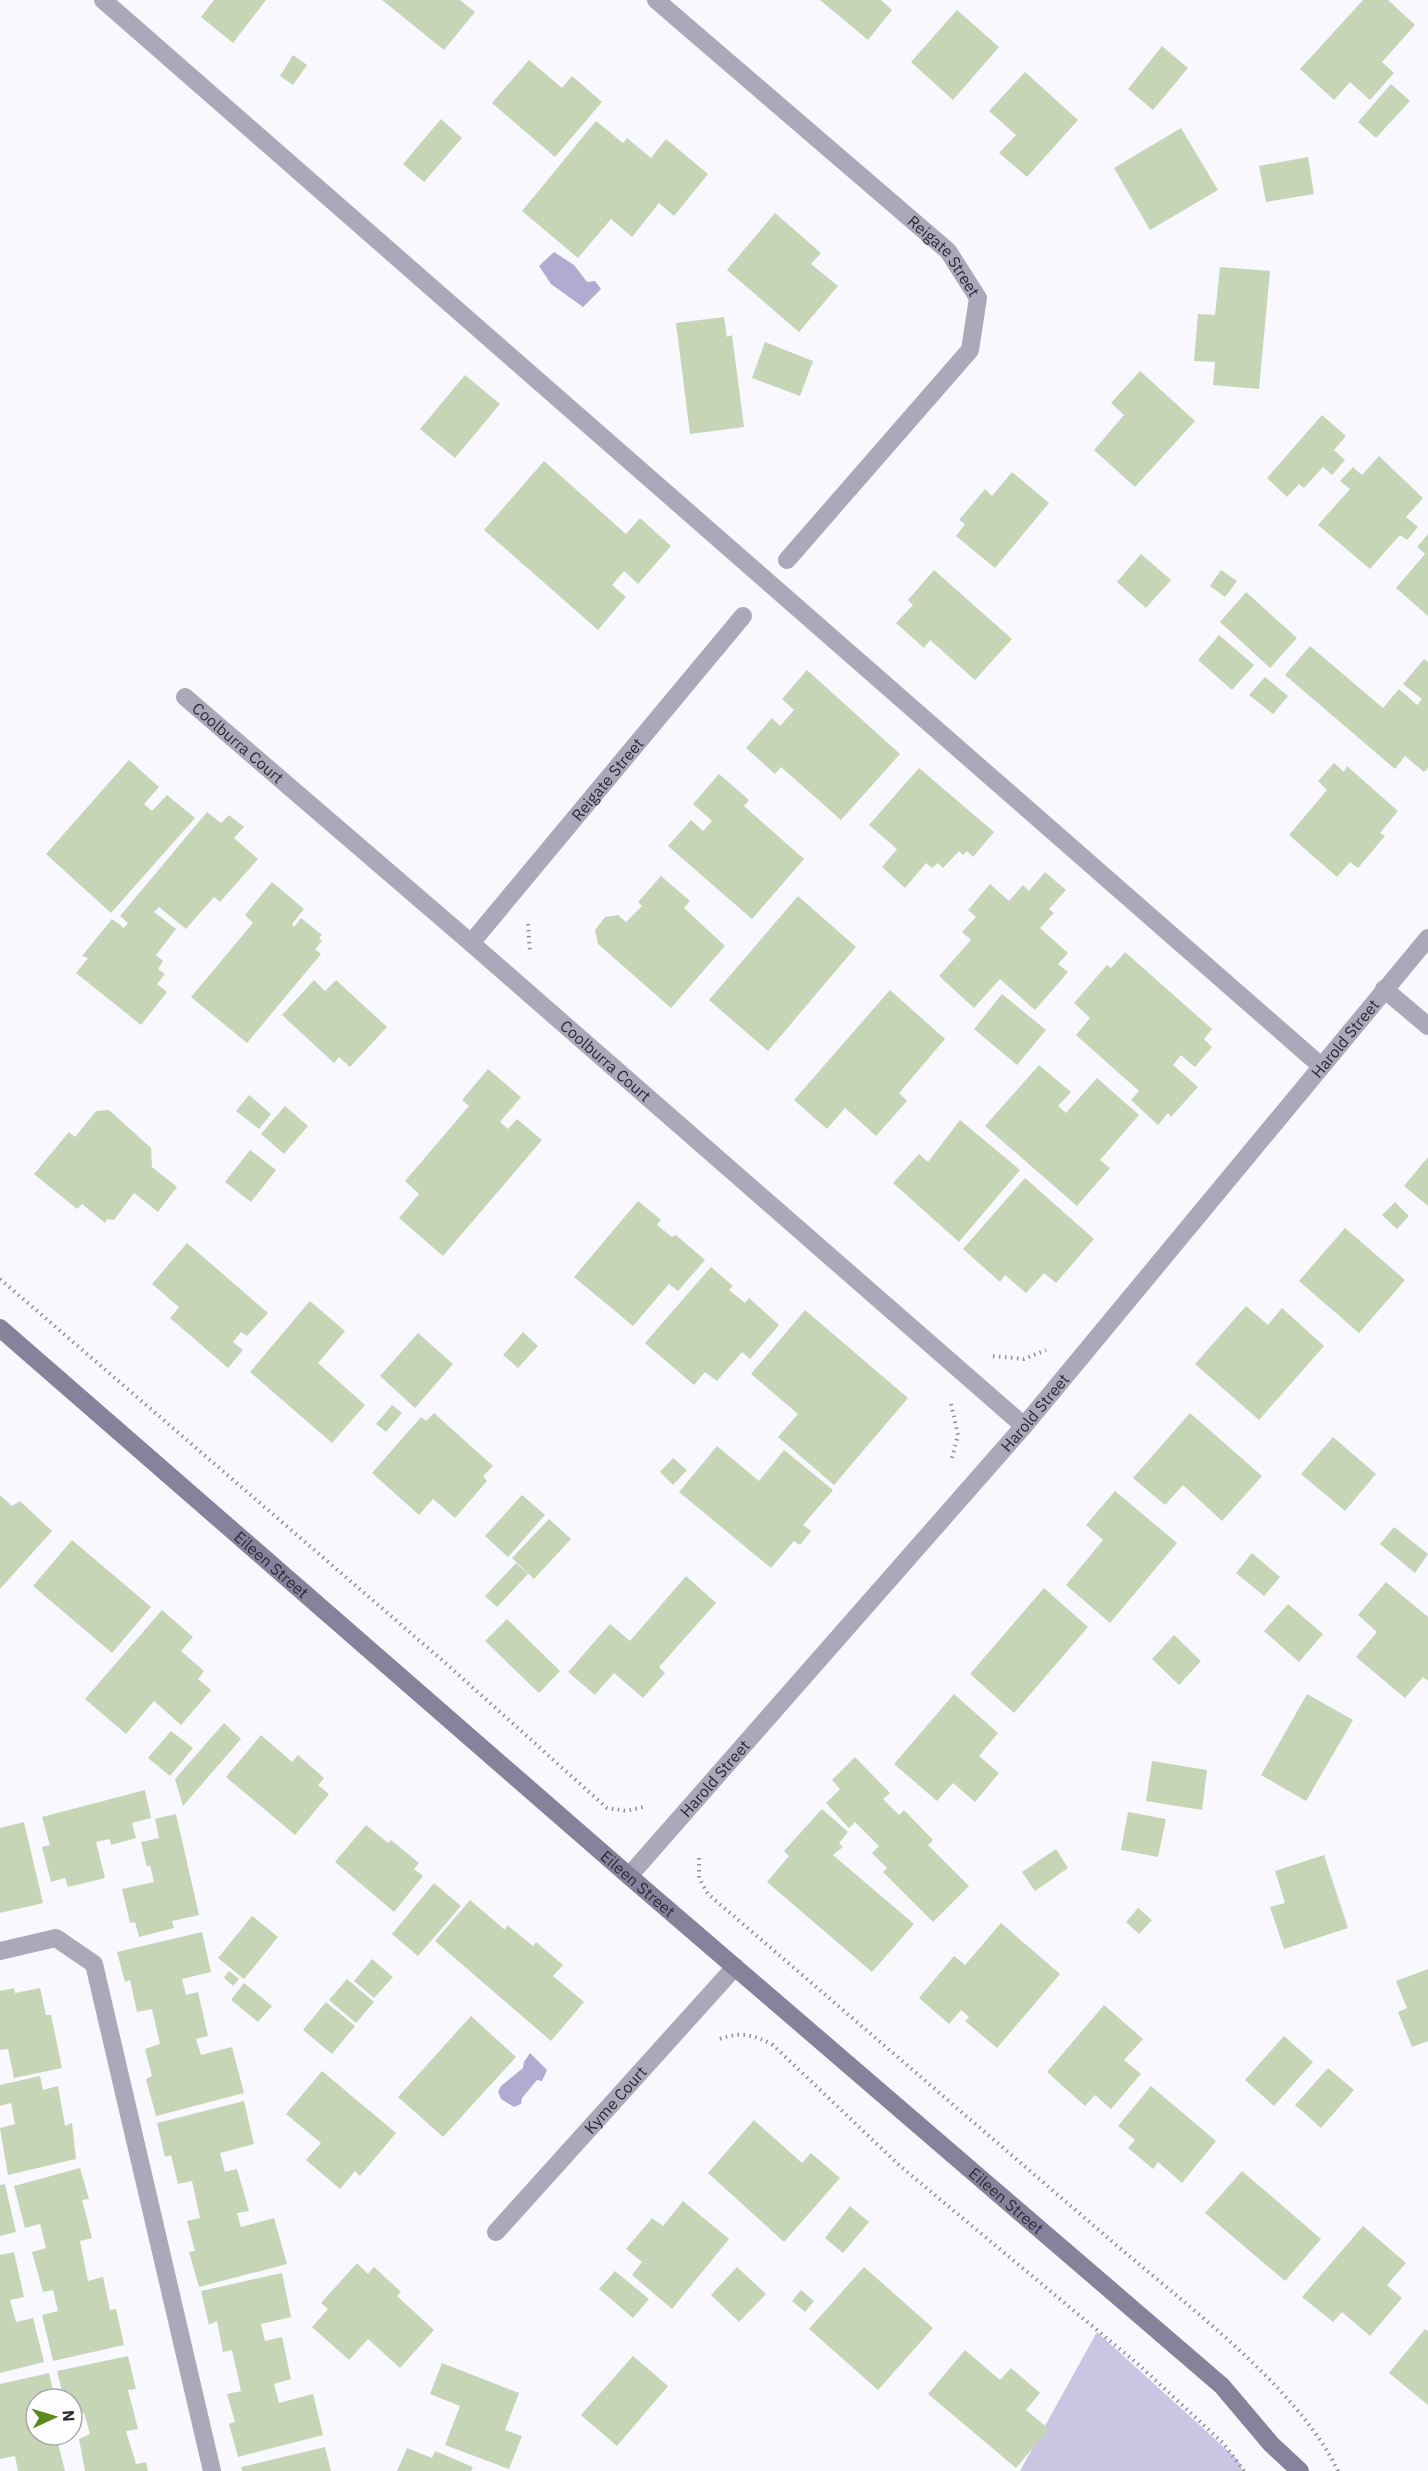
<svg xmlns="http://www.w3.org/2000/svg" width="1428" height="2471" font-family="'IBM Plex Sans',sans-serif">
  <rect width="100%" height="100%" fill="#f9f8ff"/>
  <path fill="#cac5e2" d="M 1097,2332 L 1238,2460 L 1243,2471 L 1020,2471 Z"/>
  <path fill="#b1aad1" d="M 554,252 L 574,265 L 587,282 L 595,281 L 601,289 L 583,307 L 551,284 L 539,266 Z
    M 530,2053 L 547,2070 L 542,2081 L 537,2080 L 522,2098 L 521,2104 L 514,2107 L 501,2099 L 498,2092 L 501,2086 L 523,2068 L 524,2062 Z"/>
  <path fill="#c5d5b6" d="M 214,0 L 266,0 L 233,43 L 201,17 Z
    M 382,0 L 460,0 L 475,12 L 444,50 Z
    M 820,0 L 881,0 L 892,10 L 868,40 Z
    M 1363,0 L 1388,0 L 1415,25 L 1382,62 L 1394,73 L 1370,100 L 1350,82 L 1334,100 L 1300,69 Z
    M 957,10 L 999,47 L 953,100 L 911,62 Z
    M 1162,46 L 1188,68 L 1153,110 L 1128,89 Z
    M 293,55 L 307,65 L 293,85 L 280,76 Z
    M 529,60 L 562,88 L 572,76 L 602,102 L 555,157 L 492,103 Z
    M 1025,72 L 1078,120 L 1027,177 L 999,153 L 1016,135 L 989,111 Z
    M 1391,84 L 1410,101 L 1376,138 L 1358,122 Z
    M 441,119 L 462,138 L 424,182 L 403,164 Z
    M 596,121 L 623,143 L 627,138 L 651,158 L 666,139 L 708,174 L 674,216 L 659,203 L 632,237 L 611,219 L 578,258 L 522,211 Z
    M 1181,128 L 1218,190 L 1150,230 L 1114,168 Z
    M 1308,157 L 1314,194 L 1266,202 L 1259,166 Z
    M 775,213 L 821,253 L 811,264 L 838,286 L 799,332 L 727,270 Z
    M 1220,267 L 1270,271 L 1259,389 L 1213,385 L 1215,362 L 1194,361 L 1198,314 L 1215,315 Z
    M 724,317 L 727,337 L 732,335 L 744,427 L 690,434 L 676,323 Z
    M 765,342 L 813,361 L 800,396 L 752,378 Z
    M 1140,371 L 1195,421 L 1135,487 L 1094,450 L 1124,415 L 1111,403 Z
    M 465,375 L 500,404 L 455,458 L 420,429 Z
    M 1322,415 L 1346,436 L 1334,450 L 1345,460 L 1332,475 L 1323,467 L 1304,488 L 1299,484 L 1287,497 L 1267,478 Z
    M 1379,456 L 1423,498 L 1406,517 L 1418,527 L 1407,540 L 1400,535 L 1370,569 L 1318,525 L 1350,489 L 1340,481 L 1353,467 L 1362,475 Z
    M 544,461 L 626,534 L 640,518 L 671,546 L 638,584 L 624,571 L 612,585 L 626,597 L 598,630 L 484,530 Z
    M 1012,472 L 1049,503 L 995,568 L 956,536 L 965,524 L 959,520 L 985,489 L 992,496 Z
    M 1428,534 L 1428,616 L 1396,588 L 1425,554 L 1417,547 Z
    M 1141,554 L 1171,580 L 1146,608 L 1117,582 Z
    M 934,570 L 1012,639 L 975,680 L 930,640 L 924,648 L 896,623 L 913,605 L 908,600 Z
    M 1221,570 L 1237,581 L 1225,597 L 1210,586 Z
    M 1246,592 L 1297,638 L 1270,668 L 1220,622 Z
    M 1219,635 L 1254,665 L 1232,690 L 1198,660 Z
    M 1310,646 L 1383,708 L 1399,689 L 1417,705 L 1422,699 L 1403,684 L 1424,659 L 1428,662 L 1428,768 L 1424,772 L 1405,756 L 1395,769 L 1285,675 Z
    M 807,670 L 900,754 L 841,820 L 781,767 L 775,774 L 746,748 L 772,718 L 780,726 L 794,710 L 782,699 Z
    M 1265,677 L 1288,696 L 1273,714 L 1249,695 Z
    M 129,760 L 159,787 L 144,804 L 152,811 L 167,795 L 195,818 L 111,913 L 46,854 Z
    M 1334,763 L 1344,772 L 1347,766 L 1398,811 L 1380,833 L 1385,836 L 1358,868 L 1350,862 L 1337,877 L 1289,835 L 1327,790 L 1318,781 Z
    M 919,768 L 994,832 L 973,857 L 967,851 L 963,855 L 959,851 L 943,868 L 938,863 L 932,868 L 926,863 L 905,888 L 882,867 L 897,849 L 869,825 Z
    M 719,774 L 749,800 L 744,806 L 804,859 L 752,919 L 668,846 L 691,820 L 703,831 L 712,821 L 693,804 Z
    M 207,812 L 221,823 L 229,815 L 244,827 L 234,838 L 258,859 L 220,902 L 214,897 L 186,929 L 159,907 L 154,912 L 176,929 L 156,955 L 163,961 L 158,969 L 165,974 L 157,984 L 167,992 L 141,1025 L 76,973 L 88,958 L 82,956 L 112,919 L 124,928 L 128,923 L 120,916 Z
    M 1045,872 L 1066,890 L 1049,909 L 1054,913 L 1040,928 L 1068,953 L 1058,964 L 1068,972 L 1035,1010 L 1000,979 L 974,1008 L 939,976 L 971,940 L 962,932 L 976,917 L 968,910 L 990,884 L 1009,901 L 1023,885 L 1029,891 Z
    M 661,876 L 690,901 L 684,908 L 725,946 L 671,1008 L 598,944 L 595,930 L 605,917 L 618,915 L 626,922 L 642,906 L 638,902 Z
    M 272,882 L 304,909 L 292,924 L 294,927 L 301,918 L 322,935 L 319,938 L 322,941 L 315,949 L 321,954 L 247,1043 L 191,997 L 253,923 L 245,915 Z
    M 798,896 L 856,947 L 768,1051 L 709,1000 Z
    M 1125,952 L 1212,1029 L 1204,1039 L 1212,1047 L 1195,1067 L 1181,1055 L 1173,1065 L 1198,1087 L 1171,1117 L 1168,1113 L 1158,1125 L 1131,1100 L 1139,1091 L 1076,1035 L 1090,1018 L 1074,1003 L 1107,965 L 1111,968 Z
    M 314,980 L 325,991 L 336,980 L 387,1027 L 350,1067 L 339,1057 L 334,1063 L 282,1015 Z
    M 890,990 L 945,1039 L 899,1093 L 907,1101 L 876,1136 L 845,1108 L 827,1129 L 794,1100 Z
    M 1002,994 L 1046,1030 L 1017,1065 L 974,1029 Z
    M 1039,1065 L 1071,1092 L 1058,1106 L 1066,1113 L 1097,1078 L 1139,1115 L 1100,1160 L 1110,1168 L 1077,1206 L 985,1126 Z
    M 488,1069 L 521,1097 L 500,1122 L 508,1129 L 517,1119 L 542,1140 L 443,1256 L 399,1218 L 419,1194 L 405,1181 L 469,1106 L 462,1100 Z
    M 249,1095 L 271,1114 L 259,1129 L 236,1111 Z
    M 285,1106 L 308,1126 L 284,1154 L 261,1134 Z
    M 109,1110 L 151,1148 L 152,1167 L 177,1187 L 158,1212 L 134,1193 L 114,1220 L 107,1219 L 105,1223 L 82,1204 L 77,1209 L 34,1174 L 69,1132 L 75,1137 L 96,1111 Z
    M 960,1120 L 1020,1170 L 959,1242 L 893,1183 L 919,1154 L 928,1162 Z
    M 250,1150 L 276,1170 L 251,1202 L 225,1182 Z
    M 1428,1157 L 1428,1206 L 1404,1186 Z
    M 1025,1178 L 1094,1239 L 1056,1283 L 1044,1273 L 1026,1293 L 1005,1275 L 1000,1282 L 963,1249 Z
    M 638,1201 L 661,1220 L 657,1225 L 672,1237 L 676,1235 L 705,1260 L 678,1291 L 669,1284 L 633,1326 L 574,1277 Z
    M 1395,1202 L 1409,1216 L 1397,1229 L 1382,1215 Z
    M 1345,1228 L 1405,1280 L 1359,1333 L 1299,1281 Z
    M 187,1243 L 268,1313 L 247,1336 L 241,1332 L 233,1342 L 243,1350 L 228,1368 L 170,1318 L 179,1307 L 152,1284 Z
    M 711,1267 L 733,1286 L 729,1290 L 745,1303 L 749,1298 L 779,1325 L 750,1359 L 742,1352 L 717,1381 L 705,1372 L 694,1385 L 645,1343 Z
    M 310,1301 L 345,1331 L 318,1363 L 365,1405 L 332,1443 L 250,1372 Z
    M 1246,1306 L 1268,1325 L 1282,1308 L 1324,1346 L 1259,1420 L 1195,1364 Z
    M 805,1310 L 908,1398 L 834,1485 L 778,1437 L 798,1414 L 751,1374 Z
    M 523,1332 L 538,1346 L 518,1368 L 503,1355 Z
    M 418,1333 L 453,1364 L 415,1408 L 380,1376 Z
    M 392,1405 L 402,1413 L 386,1432 L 376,1424 Z
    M 434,1413 L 493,1466 L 483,1476 L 487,1481 L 455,1518 L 433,1499 L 419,1515 L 372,1473 L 421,1417 L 426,1421 Z
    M 1190,1413 L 1262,1476 L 1222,1521 L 1183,1485 L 1165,1505 L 1133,1478 Z
    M 1333,1437 L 1376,1474 L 1345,1511 L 1301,1474 Z
    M 717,1446 L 759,1481 L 784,1450 L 833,1490 L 803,1525 L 811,1531 L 800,1545 L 794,1541 L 771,1568 L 679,1492 Z
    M 673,1458 L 687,1470 L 673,1485 L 660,1472 Z
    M 1115,1491 L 1177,1543 L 1110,1623 L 1066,1585 L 1103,1540 L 1086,1525 Z
    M 0,1495 L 12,1506 L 20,1501 L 52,1531 L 0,1589 Z
    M 522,1495 L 545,1515 L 508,1557 L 485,1536 Z
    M 549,1519 L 571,1539 L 534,1579 L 512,1558 Z
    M 1394,1527 L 1428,1554 L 1415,1573 L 1380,1544 Z
    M 72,1540 L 151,1607 L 112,1653 L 33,1586 Z
    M 1252,1553 L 1280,1577 L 1264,1596 L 1236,1573 Z
    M 516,1563 L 528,1574 L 497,1607 L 485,1596 Z
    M 686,1576 L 716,1603 L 659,1667 L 665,1673 L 643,1698 L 614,1673 L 595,1695 L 568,1672 L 610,1624 L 630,1641 Z
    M 1386,1582 L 1428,1617 L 1428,1681 L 1423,1677 L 1405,1698 L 1356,1657 L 1377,1632 L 1358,1615 Z
    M 1044,1588 L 1088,1627 L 1014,1713 L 970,1674 Z
    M 1288,1604 L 1323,1634 L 1299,1662 L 1264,1631 Z
    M 162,1610 L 193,1637 L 181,1651 L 204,1671 L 198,1679 L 211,1690 L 181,1725 L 154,1701 L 126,1734 L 85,1699 Z
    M 507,1619 L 560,1671 L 539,1693 L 485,1641 Z
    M 1174,1635 L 1201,1661 L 1179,1685 L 1152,1659 Z
    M 954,1694 L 998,1733 L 979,1756 L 999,1773 L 975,1802 L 953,1783 L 937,1801 L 894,1764 Z
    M 1307,1694 L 1353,1720 L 1306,1801 L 1261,1775 Z
    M 224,1723 L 241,1739 L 183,1806 L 175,1779 Z
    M 171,1731 L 193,1748 L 170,1776 L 148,1758 Z
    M 261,1735 L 292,1762 L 298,1755 L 324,1778 L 318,1785 L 329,1794 L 295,1835 L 226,1777 Z
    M 855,1757 L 890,1793 L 883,1799 L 899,1815 L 904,1810 L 933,1840 L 928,1845 L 969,1886 L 933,1922 L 883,1872 L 887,1868 L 872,1853 L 879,1846 L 855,1822 L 849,1828 L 826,1803 L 840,1789 L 832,1780 Z
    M 1152,1761 L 1207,1770 L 1202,1810 L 1146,1801 Z
    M 145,1790 L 151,1818 L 132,1823 L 136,1838 L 111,1845 L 110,1839 L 96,1842 L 105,1878 L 68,1887 L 65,1878 L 51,1882 L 42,1847 L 50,1845 L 42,1817 Z
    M 822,1809 L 848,1832 L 839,1843 L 843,1847 L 833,1855 L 914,1924 L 872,1972 L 767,1882 L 789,1856 L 784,1851 Z
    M 1128,1812 L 1166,1819 L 1158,1857 L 1121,1850 Z
    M 176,1814 L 199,1915 L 172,1921 L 174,1928 L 139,1937 L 135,1922 L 130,1923 L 122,1889 L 154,1882 L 150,1865 L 147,1867 L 141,1842 L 159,1838 L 155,1819 Z
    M 24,1822 L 43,1903 L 0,1913 L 0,1828 Z
    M 366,1825 L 388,1843 L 391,1840 L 419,1863 L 414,1869 L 423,1876 L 394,1912 L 335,1862 Z
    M 1056,1849 L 1068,1868 L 1035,1891 L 1022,1872 Z
    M 1324,1855 L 1348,1928 L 1284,1949 L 1270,1907 L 1285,1903 L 1275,1871 Z
    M 434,1883 L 461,1906 L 418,1956 L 392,1934 Z
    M 470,1900 L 505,1930 L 507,1925 L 533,1946 L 536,1942 L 563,1965 L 553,1976 L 584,2002 L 551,2041 L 435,1941 Z
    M 1138,1908 L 1152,1920 L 1139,1934 L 1126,1922 Z
    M 252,1916 L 278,1937 L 244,1979 L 218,1958 Z
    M 1001,1923 L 1060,1974 L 997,2048 L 965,2021 L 969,2017 L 961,2010 L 949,2024 L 919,1998 L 954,1956 L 965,1965 Z
    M 202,1932 L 211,1972 L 182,1979 L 186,1995 L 198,1992 L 208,2036 L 196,2039 L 201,2055 L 232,2047 L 244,2093 L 156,2116 L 146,2079 L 152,2076 L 145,2049 L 160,2044 L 152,2009 L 137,2012 L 130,1980 L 125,1982 L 117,1952 Z
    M 372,1959 L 393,1977 L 374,1998 L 354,1981 Z
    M 1428,1969 L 1428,2041 L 1412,2047 L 1398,2012 L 1407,2008 L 1396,1981 Z
    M 229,1971 L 239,1979 L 233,1986 L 224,1978 Z
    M 347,1979 L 374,2002 L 356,2023 L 329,2000 Z
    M 244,1983 L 272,2006 L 258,2022 L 231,2000 Z
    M 14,1988 L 15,1993 L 40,1988 L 46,2015 L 51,2015 L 62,2068 L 14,2078 L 8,2049 L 0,2050 L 0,1991 Z
    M 326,2002 L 355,2026 L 332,2054 L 303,2030 Z
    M 1104,2005 L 1143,2039 L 1124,2060 L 1141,2074 L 1111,2109 L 1095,2095 L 1085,2106 L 1047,2072 Z
    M 471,2016 L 516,2057 L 443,2137 L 398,2097 Z
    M 1284,2036 L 1313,2062 L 1274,2106 L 1245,2080 Z
    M 1328,2068 L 1354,2090 L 1321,2128 L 1295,2105 Z
    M 322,2071 L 396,2133 L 360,2176 L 355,2171 L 340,2189 L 306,2160 L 321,2143 L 286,2114 Z
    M 40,2076 L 43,2090 L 58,2086 L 65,2126 L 72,2123 L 76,2159 L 8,2175 L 0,2128 L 15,2124 L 11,2103 L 0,2106 L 0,2085 Z
    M 1151,2086 L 1216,2141 L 1182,2183 L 1158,2162 L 1153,2169 L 1128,2148 L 1135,2140 L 1118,2126 Z
    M 244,2101 L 254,2144 L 220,2153 L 225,2172 L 237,2169 L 249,2211 L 237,2213 L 241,2227 L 274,2218 L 287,2264 L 199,2287 L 189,2252 L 195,2251 L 187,2221 L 200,2218 L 192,2181 L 178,2184 L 171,2155 L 165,2157 L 157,2123 Z
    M 754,2120 L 802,2163 L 811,2153 L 840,2178 L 784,2242 L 708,2173 Z
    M 80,2168 L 89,2199 L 82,2200 L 92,2238 L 80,2241 L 88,2281 L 103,2277 L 110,2310 L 116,2309 L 124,2345 L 53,2361 L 42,2315 L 58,2311 L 53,2290 L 43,2292 L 32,2252 L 46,2248 L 40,2224 L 25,2228 L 14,2186 Z
    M 1242,2171 L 1321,2239 L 1285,2281 L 1205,2213 Z
    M 5,2184 L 16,2232 L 0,2236 L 0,2185 Z
    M 683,2201 L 729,2239 L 672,2309 L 632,2275 L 642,2262 L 626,2249 L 652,2218 L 663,2226 Z
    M 850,2206 L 869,2222 L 843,2253 L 825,2238 Z
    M 1363,2226 L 1406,2263 L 1387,2285 L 1402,2298 L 1370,2336 L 1342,2312 L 1333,2322 L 1302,2297 Z
    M 14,2252 L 24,2297 L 10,2300 L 16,2322 L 33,2318 L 44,2362 L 0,2373 L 0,2255 Z
    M 357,2263 L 368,2274 L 374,2267 L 401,2292 L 397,2296 L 434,2330 L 400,2368 L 368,2339 L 349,2360 L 312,2327 L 328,2309 L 321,2303 Z
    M 737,2267 L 766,2294 L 739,2322 L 711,2295 Z
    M 864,2267 L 933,2328 L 878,2390 L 809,2329 Z
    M 615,2271 L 649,2299 L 633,2318 L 599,2289 Z
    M 282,2273 L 291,2317 L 261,2324 L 265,2341 L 282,2337 L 291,2379 L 274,2384 L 279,2403 L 313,2394 L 323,2435 L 238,2457 L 229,2424 L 235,2422 L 227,2394 L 241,2391 L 232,2350 L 223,2352 L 217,2321 L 209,2325 L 201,2291 Z
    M 801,2290 L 814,2301 L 805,2312 L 792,2301 Z
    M 1425,2329 L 1428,2331 L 1428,2405 L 1389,2373 Z
    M 965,2350 L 1000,2380 L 1011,2368 L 1040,2393 L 1026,2410 L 1049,2429 L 1016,2468 L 928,2394 Z
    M 128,2356 L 136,2389 L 128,2390 L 138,2429 L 126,2431 L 136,2464 L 146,2462 L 148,2471 L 85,2471 L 79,2439 L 90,2434 L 84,2413 L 72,2415 L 72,2399 L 64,2399 L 57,2371 Z
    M 633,2356 L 668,2386 L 617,2446 L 581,2415 Z
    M 442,2363 L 519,2393 L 505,2430 L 522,2436 L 509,2469 L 445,2445 L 460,2406 L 430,2394 Z
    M 49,2373 L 55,2399 L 36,2399 L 36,2435 L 45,2435 L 48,2445 L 58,2443 L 65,2471 L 18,2471 L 15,2456 L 0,2459 L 0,2384 Z
    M 325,2447 L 331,2471 L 242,2471 L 241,2467 Z
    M 407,2448 L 432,2458 L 435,2451 L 473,2467 L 471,2471 L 397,2471 Z"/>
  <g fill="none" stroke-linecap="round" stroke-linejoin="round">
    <path stroke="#908f98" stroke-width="4" stroke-dasharray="1.5 4.5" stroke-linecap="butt" d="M 528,924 L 530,952
      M 0,1279 L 442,1660 L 607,1808 L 627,1811 L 647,1806
      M 993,1356 L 1024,1359 L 1046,1350
      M 951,1404 L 958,1435 L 952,1458
      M 699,1858 L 699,1878 L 708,1894 C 841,2008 974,2123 1107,2237 C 1179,2300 1297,2385 1338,2471
      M 720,2039 C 741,2031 754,2035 773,2045 L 900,2166 L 1139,2365 L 1224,2444 L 1244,2471"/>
    <path stroke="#aba8ba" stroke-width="18" d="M 103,0 L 1321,1066"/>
    <g stroke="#aba8ba" stroke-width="18">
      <path id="s1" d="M 656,0 L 948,251 L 978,298 L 970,350 L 787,560"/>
      <path id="s2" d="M 185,697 L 471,943 L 1024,1426"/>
      <path id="s3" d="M 471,943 L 743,616"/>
      <path d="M 1384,989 L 1428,1026"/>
      <path id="s4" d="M 629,1876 L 1024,1426 L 1428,938"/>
      <path d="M 0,1951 L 56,1938 L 94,1964 L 212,2471"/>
      <path id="s5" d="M 496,2232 L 735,1967"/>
    </g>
    <path stroke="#86829b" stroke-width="18" id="s6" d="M 0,1328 L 629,1876 L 1222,2386 L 1271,2444 L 1300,2471"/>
  </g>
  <g text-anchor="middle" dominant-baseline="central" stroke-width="6" stroke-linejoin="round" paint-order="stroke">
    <g font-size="16" fill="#2b2935" stroke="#fff">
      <text stroke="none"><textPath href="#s1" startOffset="386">Reigate Street</textPath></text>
      <text stroke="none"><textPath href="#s2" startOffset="70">Coolburra Court</textPath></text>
      <text stroke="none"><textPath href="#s3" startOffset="213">Reigate Street</textPath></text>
      <text stroke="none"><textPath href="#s4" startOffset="1102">Harold Street</textPath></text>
      <text stroke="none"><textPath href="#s2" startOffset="556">Coolburra Court</textPath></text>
      <text stroke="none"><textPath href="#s4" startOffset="616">Harold Street</textPath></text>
      <text stroke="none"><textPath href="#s6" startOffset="360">Eileen Street</textPath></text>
      <text stroke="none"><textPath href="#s4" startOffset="130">Harold Street</textPath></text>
      <text stroke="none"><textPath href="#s6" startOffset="846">Eileen Street</textPath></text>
      <text stroke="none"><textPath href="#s5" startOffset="178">Kyme Court</textPath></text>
      <text stroke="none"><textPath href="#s6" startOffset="1332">Eileen Street</textPath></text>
    </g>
  </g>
  <g transform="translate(54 2417) rotate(86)"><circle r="28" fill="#ffffff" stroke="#aaa9ae" stroke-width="1.5"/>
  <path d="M0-4.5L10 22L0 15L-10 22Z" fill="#5b891c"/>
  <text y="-9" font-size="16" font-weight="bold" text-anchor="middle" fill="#2b2935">N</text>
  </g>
</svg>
